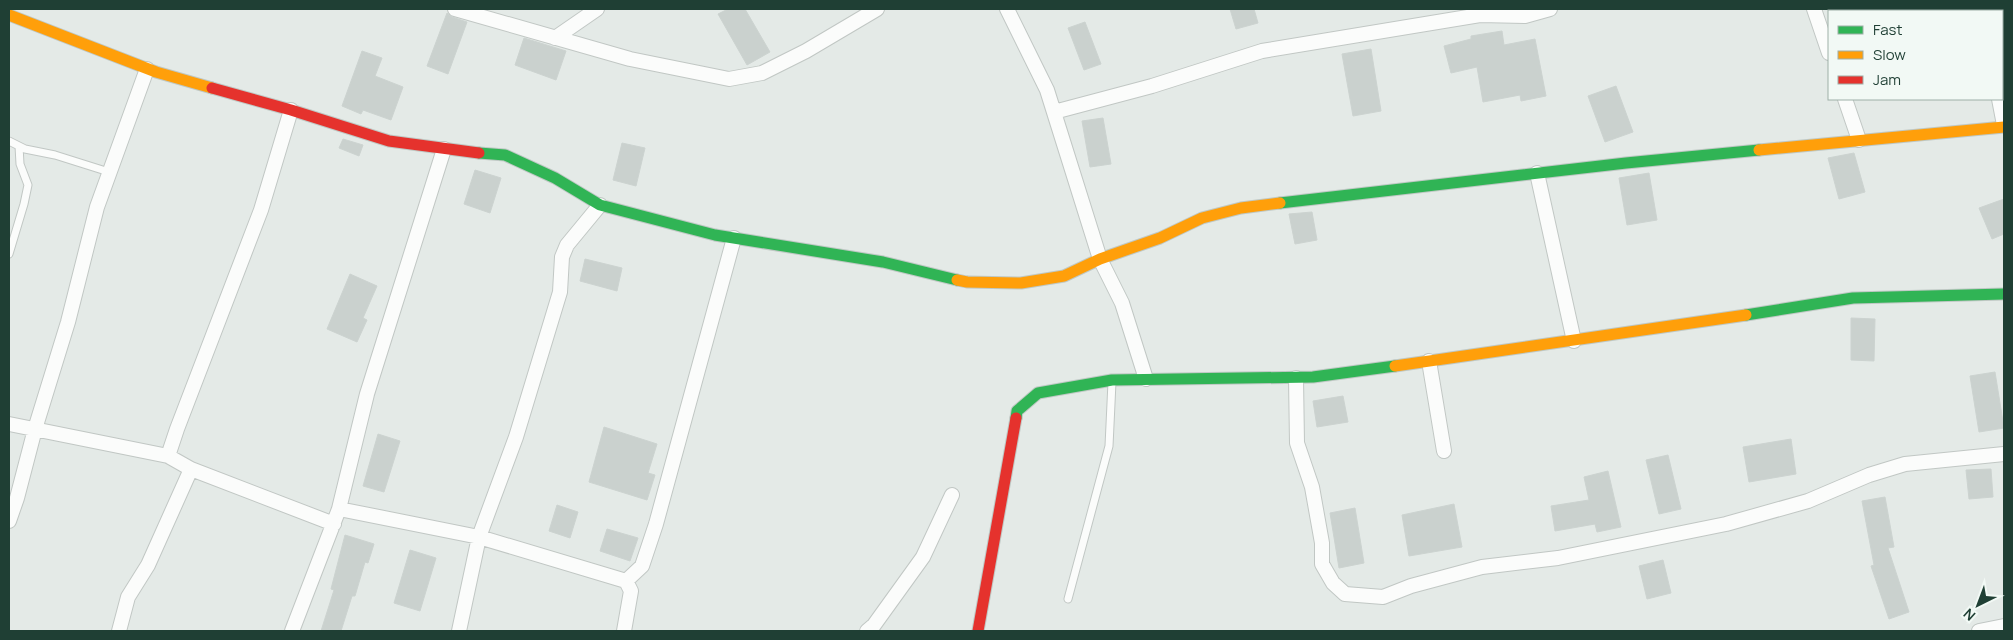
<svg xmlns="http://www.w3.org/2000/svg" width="2013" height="640" font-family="Manrope,sans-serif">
  <rect width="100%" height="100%" fill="#e4eae7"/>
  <path fill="#cad1ce" stroke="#ccd3d0" d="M 728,9 L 745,9 L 770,52 L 747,65 L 718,14 Z
    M 1230,9 L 1254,9 L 1258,23 L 1236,29 Z
    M 447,13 L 452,17 L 467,22 L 448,74 L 427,66 Z
    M 1085,22 L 1101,64 L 1084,70 L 1068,28 Z
    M 1502,31 L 1504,45 L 1535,39 L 1546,96 L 1521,101 L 1520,95 L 1483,102 L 1477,67 L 1451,73 L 1444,46 L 1471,39 L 1471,36 Z
    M 524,38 L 566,51 L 556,80 L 515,65 Z
    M 1371,49 L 1381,111 L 1353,116 L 1342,54 Z
    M 362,51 L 382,58 L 375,76 L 403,87 L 391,120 L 363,110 L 361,114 L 342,106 Z
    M 1616,86 L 1633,132 L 1605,142 L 1588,96 Z
    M 1103,118 L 1111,164 L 1090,167 L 1082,121 Z
    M 343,139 L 363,145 L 359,156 L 339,148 Z
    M 622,143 L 645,148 L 636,186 L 613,180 Z
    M 1854,153 L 1865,192 L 1839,199 L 1828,158 Z
    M 475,170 L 501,178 L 490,213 L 464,204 Z
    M 1649,173 L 1657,220 L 1627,225 L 1619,178 Z
    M 2004,199 L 2004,234 L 1992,239 L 1979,208 Z
    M 1312,212 L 1317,240 L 1295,244 L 1289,214 Z
    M 585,259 L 622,268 L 617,291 L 580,281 Z
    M 350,274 L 377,286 L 363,318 L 367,320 L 357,342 L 327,329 Z
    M 1851,318 L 1875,319 L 1874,361 L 1851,360 Z
    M 1995,372 L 2004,428 L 1979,432 L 1970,376 Z
    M 1343,396 L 1348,422 L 1317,427 L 1313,401 Z
    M 604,427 L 657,444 L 648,473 L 655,475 L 647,500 L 589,482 Z
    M 378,434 L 400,441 L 384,492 L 363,486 Z
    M 1791,439 L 1796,474 L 1749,482 L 1743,447 Z
    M 1668,455 L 1681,509 L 1659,514 L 1646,460 Z
    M 1991,469 L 1993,497 L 1969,499 L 1966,470 Z
    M 1608,471 L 1621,527 L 1597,532 L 1595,524 L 1555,531 L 1551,506 L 1589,500 L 1584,477 Z
    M 1885,497 L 1894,547 L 1888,548 L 1909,612 L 1889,619 L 1871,566 L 1874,565 L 1862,501 Z
    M 1454,504 L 1462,547 L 1409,556 L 1402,515 Z
    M 557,505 L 578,512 L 570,538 L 549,531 Z
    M 1355,508 L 1364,563 L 1339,568 L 1330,513 Z
    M 607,529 L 638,538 L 630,561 L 600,551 Z
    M 345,535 L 374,544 L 368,563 L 365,562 L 355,596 L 352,596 L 341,631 L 321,631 L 334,590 L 331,589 Z
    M 410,550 L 436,558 L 420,611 L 394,603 Z
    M 1663,560 L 1671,593 L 1647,599 L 1639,566 Z"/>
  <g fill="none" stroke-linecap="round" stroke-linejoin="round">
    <defs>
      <path id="lane" d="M 9,141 L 25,149 L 55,155 L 109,172
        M 9,254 L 24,204 L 28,185 L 20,164 L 19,146
        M 1068,599 L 1109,446 L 1112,382"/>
      <path id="street" d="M 455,9 L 630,59 L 729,79 L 762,73 L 806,51 L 877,9
        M 1007,9 L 1047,90 L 1100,259 L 1122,303 L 1146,379
        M 1814,9 L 1829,53
        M 1974,9 L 1975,11
        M 555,38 L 597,9
        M 1845,99 L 1859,140
        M 1999,99 L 2004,125
        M 1054,112 L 1152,86 L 1262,51 L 1480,15 L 1525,16 L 1550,9
        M 1537,173 L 1574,341
        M 1429,361 L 1444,451
        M 1296,378 L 1297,443 L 1312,487 L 1322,543 L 1322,564 L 1333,583 L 1345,594 L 1383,597 L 1411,586 L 1482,567 L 1558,558 L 1726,524 L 1808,501 L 1869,475 L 1905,464 L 2004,454
        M 9,424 L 168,456 L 191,469 L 334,524
        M 168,456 L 177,429 L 261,210 L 291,110
        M 339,509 L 479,537 L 626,581 L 631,591 L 624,631
        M 9,521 L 17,498 L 35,429 L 68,322 L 97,207 L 147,69
        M 626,581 L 642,566 L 656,524 L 734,238
        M 119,631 L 128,597 L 148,565 L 191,469
        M 292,631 L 339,509 L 367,394 L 444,149
        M 459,631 L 479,537 L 516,437 L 560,292 L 562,257 L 567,245 L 600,205
        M 867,631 L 874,625 L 923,557 L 952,495
        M 1979,631 L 2004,626"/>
      <path id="fast" d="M 479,153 L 505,155 L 555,178 L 600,205 L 715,235 L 883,262 L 957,280
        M 1280,203 L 1626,163 L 1759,150
        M 1746,315 L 1853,298 L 2004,294
        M 1016,418 L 1017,411 L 1038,393 L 1112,380 L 1313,377 L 1395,366"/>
      <path id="slow" d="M 9,15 L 156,72 L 212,88
        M 1759,150 L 2004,127
        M 957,280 L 967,282 L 1021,283 L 1064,276 L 1100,259 L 1160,238 L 1202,218 L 1241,208 L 1280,203
        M 1395,366 L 1746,315"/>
      <path id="jam" d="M 212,88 L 291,110 L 389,141 L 479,153
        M 978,631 L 1016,418"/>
    </defs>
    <use href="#lane" stroke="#c1c7c4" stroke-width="9"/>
    <use href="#street" stroke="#c1c7c4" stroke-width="16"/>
    <use href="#fast" stroke="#bfc8c4" stroke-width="13"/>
    <use href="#slow" stroke="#bfc8c4" stroke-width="13"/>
    <use href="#jam" stroke="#bfc8c4" stroke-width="13"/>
    <use href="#lane" stroke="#fbfcfb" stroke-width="7"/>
    <use href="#street" stroke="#fbfcfb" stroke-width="14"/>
    <use href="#fast" stroke="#30b455" stroke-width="11"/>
    <use href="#slow" stroke="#ff9f0a" stroke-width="11"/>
    <use href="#jam" stroke="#e5322d" stroke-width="11"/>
  </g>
  <rect width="2013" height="640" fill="none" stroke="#1f3f34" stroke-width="20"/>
  <rect x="1828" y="10" width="175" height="90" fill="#f2f9f5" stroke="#9eafa8"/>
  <rect x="1838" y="26" width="25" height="8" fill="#30b455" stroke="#9eafa8"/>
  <text x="1873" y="35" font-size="15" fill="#1f3f34">Fast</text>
  <rect x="1838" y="51" width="25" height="8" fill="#ff9f0a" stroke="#9eafa8"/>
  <text x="1873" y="60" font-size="15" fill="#1f3f34">Slow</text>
  <rect x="1838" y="76" width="25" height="8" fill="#e5322d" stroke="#9eafa8"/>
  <text x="1873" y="85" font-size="15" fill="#1f3f34">Jam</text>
  <g transform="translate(1978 605) rotate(222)" stroke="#f2f9f5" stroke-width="4" paint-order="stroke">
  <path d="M0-4L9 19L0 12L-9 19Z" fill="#1f3f34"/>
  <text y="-8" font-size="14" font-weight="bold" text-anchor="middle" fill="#1f3f34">N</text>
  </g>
</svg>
